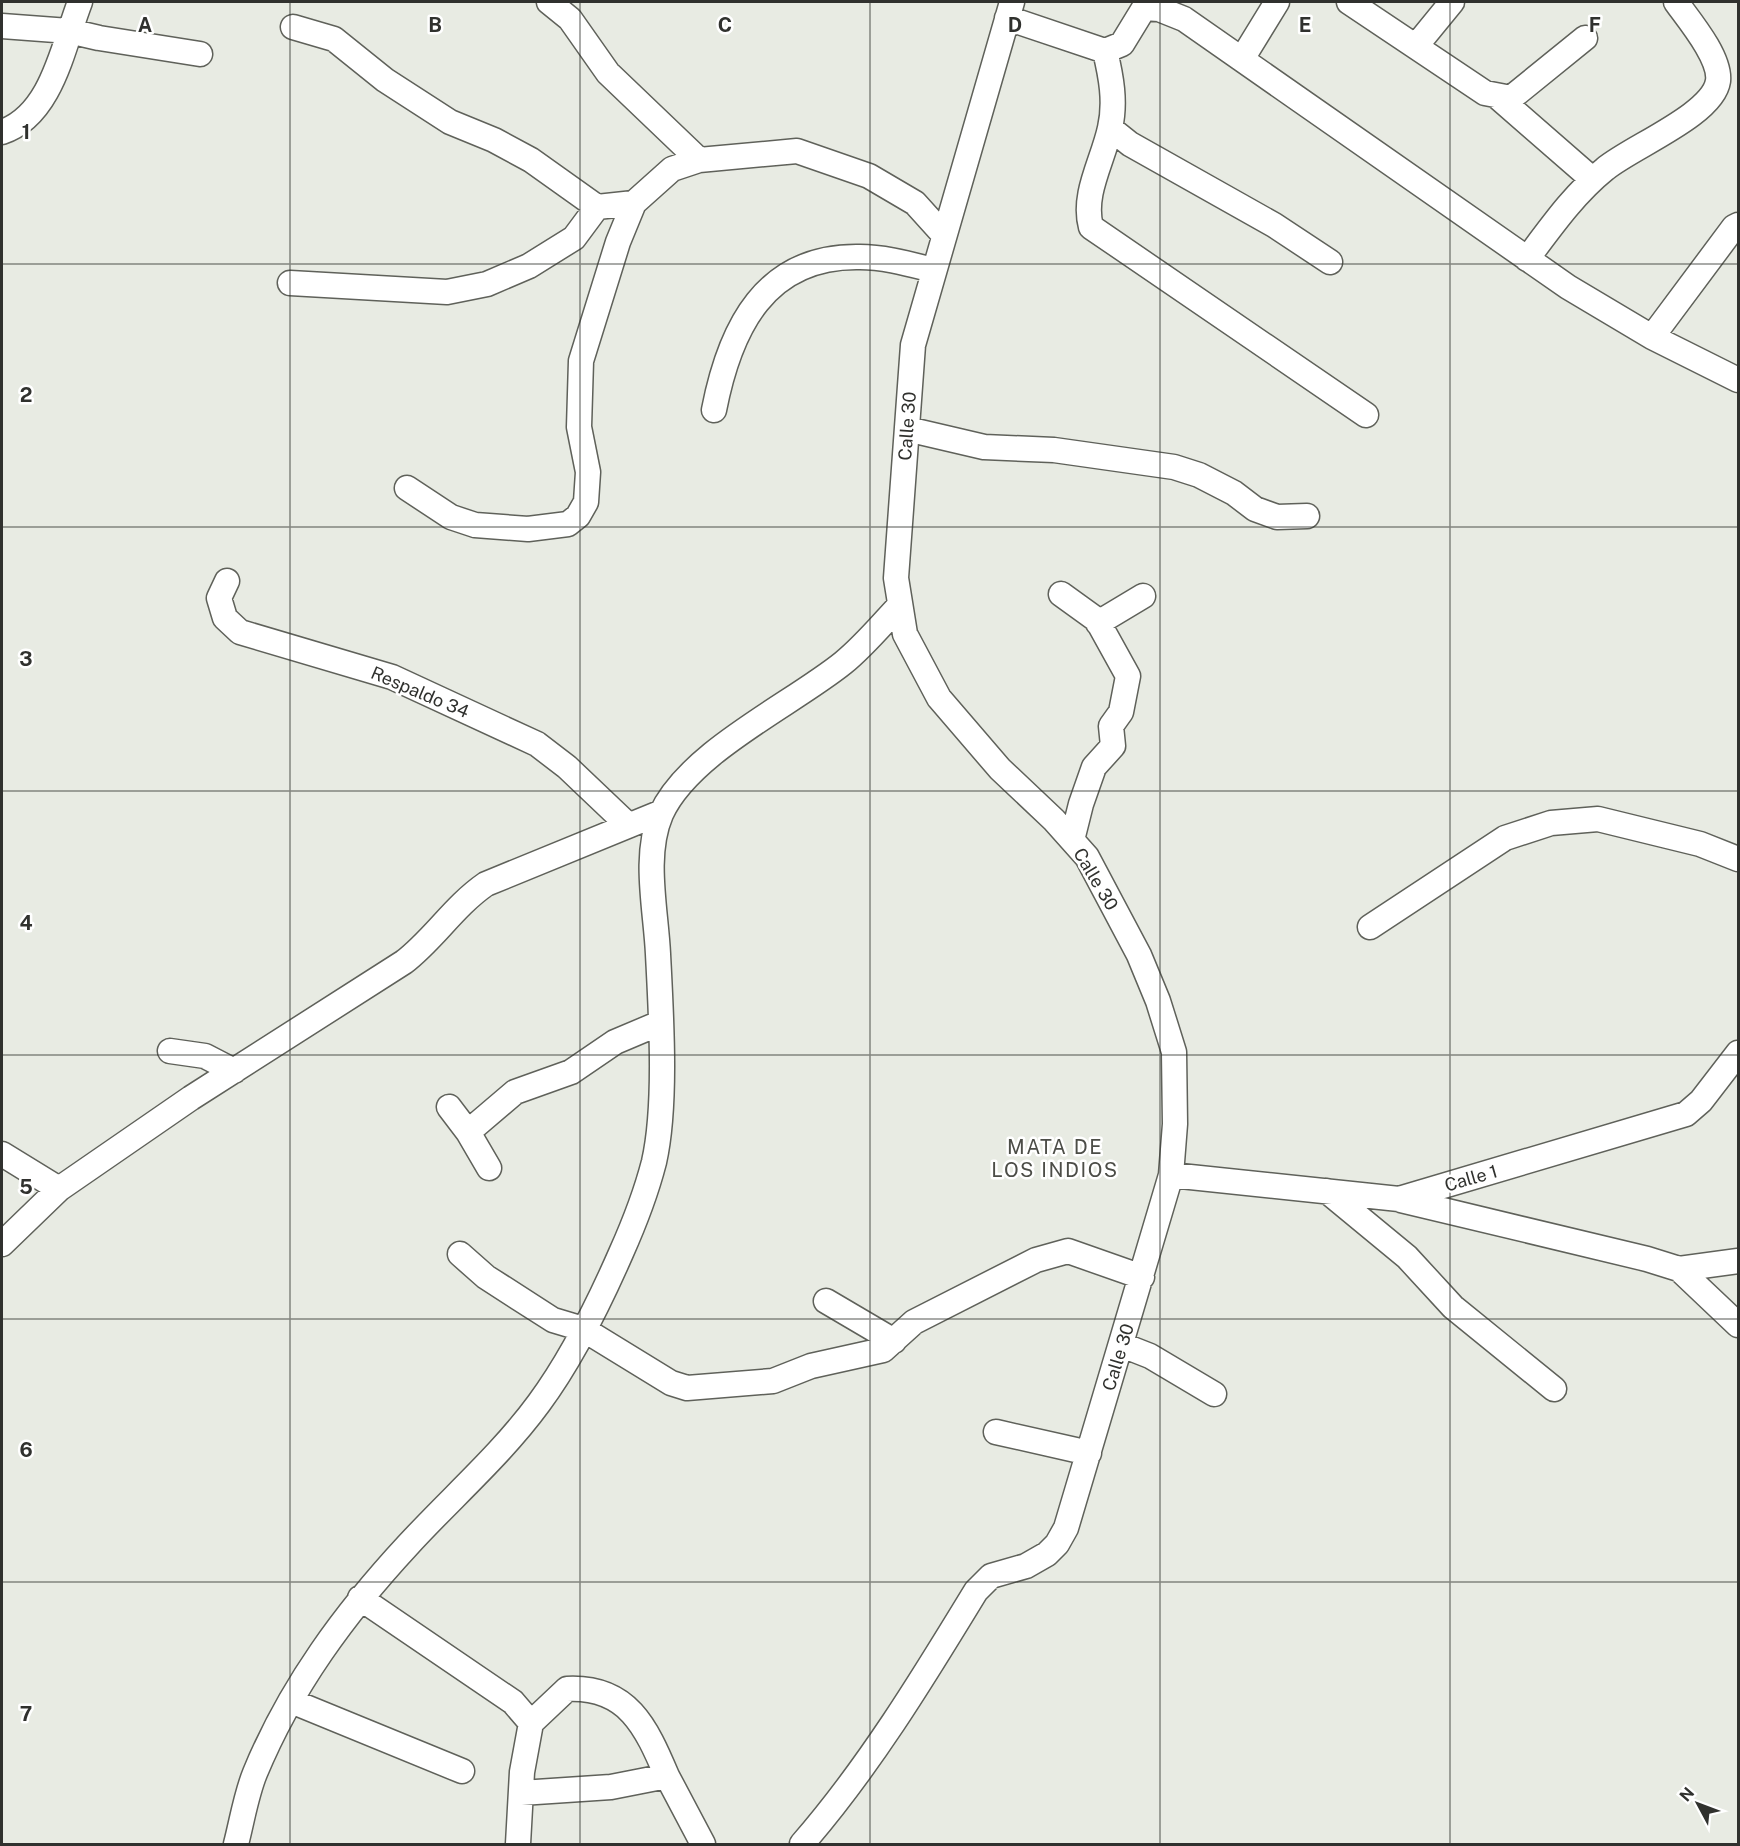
<svg xmlns="http://www.w3.org/2000/svg" width="1740" height="1846" font-family="'Public Sans',sans-serif">
  <rect width="100%" height="100%" fill="#e8ebe3"/>
  <g fill="none" stroke-linecap="round" stroke-linejoin="round">
    <defs>
      <path id="minor" d="M 549,2 L 570,19 L 608,73 L 699,160
        M 1349,2 L 1485,93 L 1511,98 L 1585,38
        M 1007,18 L 1105,51 L 1122,44 L 1144,8 L 1159,9 L 1184,19 L 1568,287 L 1652,337 L 1738,380
        M 2,26 L 69,31 L 99,38 L 200,54
        M 293,27 L 334,39 L 385,80 L 450,122 L 494,140 L 531,160 L 597,207 L 634,203
        M 1416,46 L 1452,2
        M 1105,51 C 1111,76 1116,102 1110,128 C 1103,161 1082,194 1091,227 L 1366,415
        M 1242,59 L 1277,2
        M 1499,98 L 1592,179
        M 1110,128 L 1130,144 L 1274,225 L 1330,262
        M 2,132 C 52,115 63,46 80,2
        M 1527,259 C 1551,227 1574,194 1605,169 C 1631,147 1713,115 1718,81 C 1721,58 1689,20 1676,2
        M 290,283 L 447,292 L 487,284 L 529,266 L 574,238 L 597,207
        M 1652,337 L 1734,227 L 1738,225
        M 714,410 C 730,328 765,255 860,257 C 884,257 909,264 933,270
        M 907,429 L 984,447 L 1054,450 L 1174,467 L 1199,475 L 1234,493 L 1255,509 L 1277,517 L 1307,516
        M 407,488 L 451,517 L 475,525 L 528,529 L 568,524 L 578,516 L 586,502 L 588,472 L 579,427 L 581,361 L 618,242 L 634,203 L 672,169 L 699,160 L 797,151 L 869,176 L 915,203 L 943,234
        M 227,581 L 219,598 L 225,618 L 240,632 L 392,677 L 537,744 L 567,767 L 628,825
        M 1061,594 L 1097,620 L 1128,676 L 1121,712 L 1111,726 L 1113,746 L 1094,767 L 1081,804 L 1072,840
        M 1098,623 L 1143,596
        M 1370,927 L 1505,838 L 1551,823 L 1598,819 L 1700,844 L 1738,859
        M 170,1051 L 205,1056 L 234,1071
        M 449,1107 L 468,1132 L 515,1092 L 571,1072 L 615,1042 L 660,1023
        M 468,1132 L 489,1168
        M 2,1154 L 59,1189
        M 1171,1175 L 1399,1199 L 1686,1114 L 1701,1101 L 1738,1053
        M 1327,1191 L 1407,1257 L 1453,1307 L 1554,1389
        M 1401,1200 L 1647,1259 L 1679,1269 L 1738,1261
        M 2,1244 L 59,1189 L 191,1098 L 404,962 C 434,939 454,906 486,884 L 662,812
        M 460,1254 L 486,1277 L 553,1320 L 583,1329 L 671,1383 L 687,1388 L 773,1381 L 811,1366 L 883,1350 L 914,1322 L 1036,1260 L 1068,1251 L 1142,1277
        M 1679,1269 L 1738,1325
        M 826,1301 L 894,1341
        M 1122,1345 L 1150,1356 L 1214,1394
        M 996,1432 L 1089,1453
        M 360,1598 L 513,1702 L 531,1723 L 522,1772 L 518,1844
        M 291,1701 L 462,1771
        M 667,1776 L 703,1844
        M 521,1793 L 611,1787 L 667,1776 C 646,1727 628,1686 567,1689 L 531,1723
        M 236,1844 C 242,1821 246,1795 255,1773 C 291,1686 345,1613 408,1545 C 451,1498 501,1455 539,1403 C 570,1361 600,1301 621,1253 C 634,1224 646,1193 654,1162 C 667,1105 661,1013 658,954 C 656,910 643,856 661,814 C 689,752 791,705 843,663 C 864,646 882,624 900,605
        M 802,1844 C 869,1767 923,1678 976,1591 L 991,1576 L 1026,1566 L 1047,1554 L 1057,1544 L 1066,1528 L 1171,1175 L 1175,1124 L 1174,1052 L 1158,1001 L 1139,955 L 1087,857 L 1054,820 L 1000,769 L 939,698 L 905,634 L 896,578 L 913,345 L 1012,2"/>
    </defs>
    <use href="#minor" stroke="#5f615a" stroke-width="27"/>
    <use href="#minor" stroke="#fff" stroke-width="24"/>
  </g>
  <path fill="none" stroke="#30312e" stroke-width="1.5" stroke-opacity="0.55" d="M 290,2 L 290,1844M 580,2 L 580,1844M 870,2 L 870,1844M 1160,2 L 1160,1844M 1450,2 L 1450,1844M 2,264 L 1738,264M 2,527 L 1738,527M 2,791 L 1738,791M 2,1055 L 1738,1055M 2,1319 L 1738,1319M 2,1582 L 1738,1582"/>
  <g text-anchor="middle" dominant-baseline="central" stroke-width="5" stroke-linejoin="round" paint-order="stroke">
    <g font-size="18" fill="#30312e" stroke="#fff">
      <text transform="translate(907 426) rotate(-86)">Calle 30</text>
      <text transform="translate(420 692) rotate(23)">Respaldo 34</text>
      <text transform="translate(1096 879) rotate(59)">Calle 30</text>
      <text transform="translate(1471 1178) rotate(-16)">Calle 1</text>
      <text transform="translate(1118 1357) rotate(-73)">Calle 30</text>
    </g>
    <g font-size="20" letter-spacing="1.5" fill="#4c4d47" stroke="#fff">
      <text x="1055" y="1147">MATA DE<tspan x="1055" dy="23">LOS INDIOS</tspan></text>
    </g>
  </g>
  <g font-size="20" text-anchor="middle" font-weight="bold" fill="#30312e" stroke="#fff" stroke-width="5" stroke-linejoin="round" paint-order="stroke">
    <text x="145" y="32">A</text>
    <text x="435" y="32">B</text>
    <text x="725" y="32">C</text>
    <text x="1015" y="32">D</text>
    <text x="1305" y="32">E</text>
    <text x="1595" y="32">F</text>
    <text x="26" y="139">1</text>
    <text x="26" y="402">2</text>
    <text x="26" y="666">3</text>
    <text x="26" y="930">4</text>
    <text x="26" y="1194">5</text>
    <text x="26" y="1457">6</text>
    <text x="26" y="1721">7</text>
  </g>
  <rect width="1740" height="1846" fill="none" stroke="#30312e" stroke-width="6"/>
  <g transform="translate(1698 1804) rotate(311)" stroke="#ffffff" stroke-width="4.5" paint-order="stroke">
  <path d="M0-4.5L10 22L0 15L-10 22Z" fill="#30312e"/>
  <text y="-9" font-size="16" font-weight="bold" text-anchor="middle" fill="#30312e">N</text>
  </g>
</svg>
